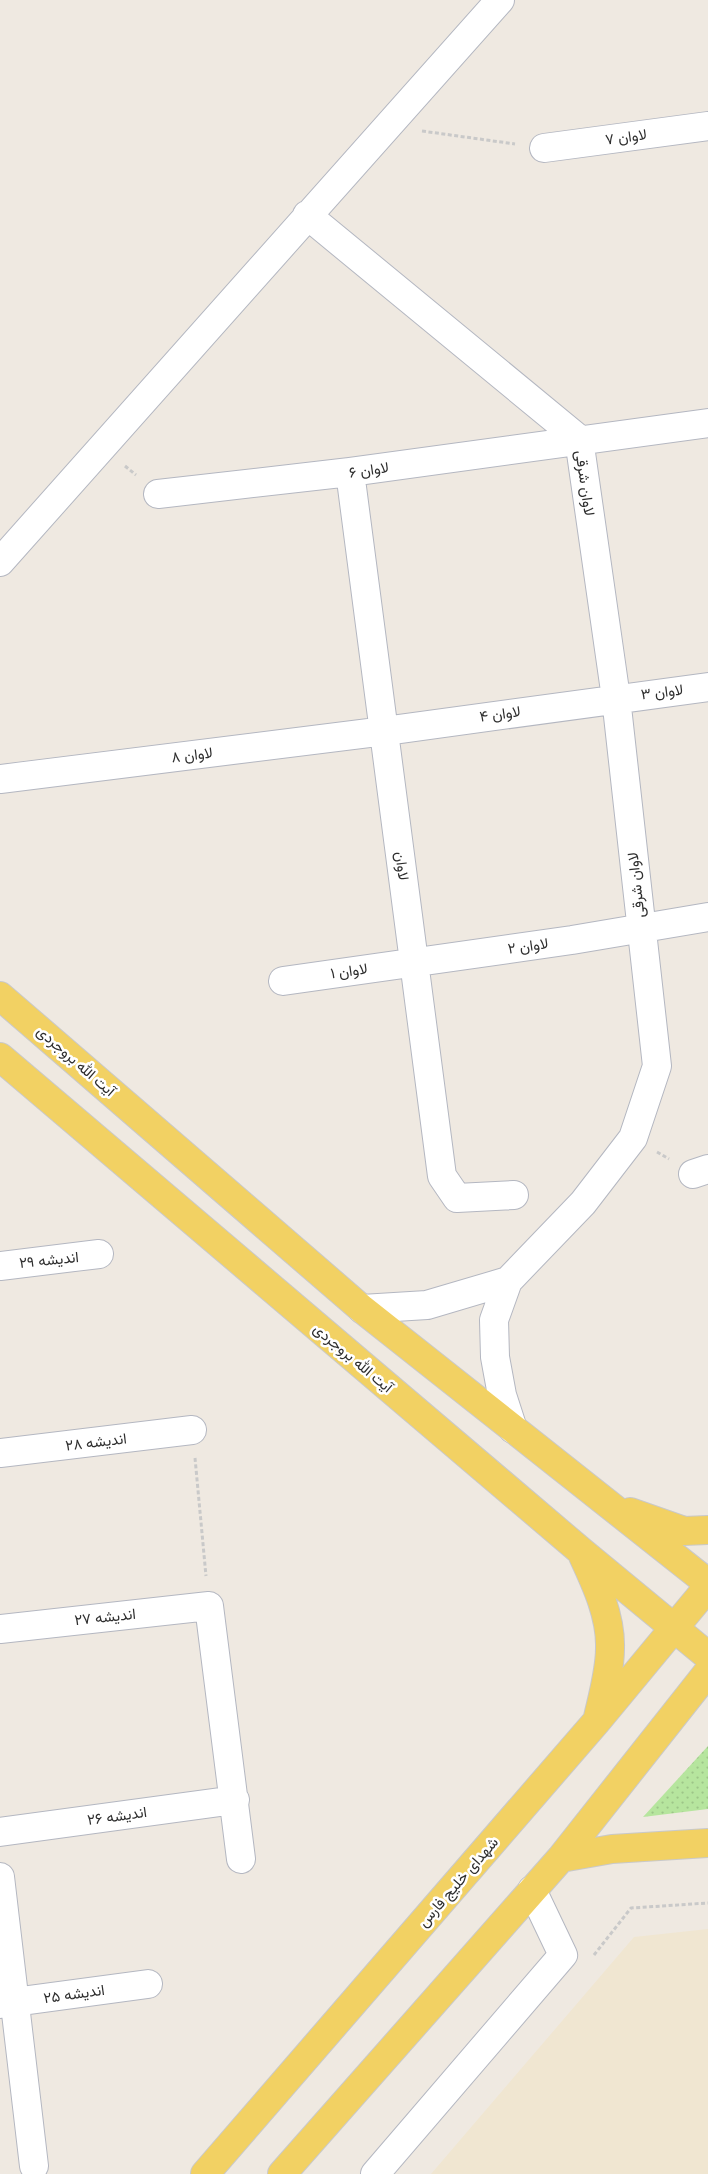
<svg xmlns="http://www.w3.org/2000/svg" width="708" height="2174" font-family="'Fira Sans',Vazirmatn,sans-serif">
  <defs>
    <pattern id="grass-dots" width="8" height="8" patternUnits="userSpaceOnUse" patternTransform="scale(1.25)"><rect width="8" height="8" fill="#b6e59e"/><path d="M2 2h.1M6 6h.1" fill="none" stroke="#9dc588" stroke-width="1.8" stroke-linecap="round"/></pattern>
  </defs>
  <rect width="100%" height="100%" fill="#efe9e1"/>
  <path fill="#f0e6d1" d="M 708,1929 L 708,2174 L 431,2174 L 634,1937 Z"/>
  <path fill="url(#grass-dots)" d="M 708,1746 L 708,1809 L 643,1817 Z"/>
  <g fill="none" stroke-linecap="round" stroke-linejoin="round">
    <defs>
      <path id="minor" d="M 544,148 L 708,126
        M 307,215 L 579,439 L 616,698 L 657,1066 L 633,1138 L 583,1203 L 508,1281 L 494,1320 L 495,1357 L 502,1395 L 513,1429
        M 350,472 L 442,1176 L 457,1198 L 514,1195
        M 158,494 L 350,472 L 708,423
        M 0,562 L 500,0
        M 0,779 L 385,731 L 708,687
        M 283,981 L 572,940 L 708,917
        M 693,1174 L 708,1169
        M 0,1266 L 99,1254
        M 362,1309 L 427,1305 L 508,1281
        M 0,1453 L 192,1430
        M 0,1629 L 209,1606 L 241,1859
        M 0,1832 L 235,1800
        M 0,1877 L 34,2166
        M 0,2004 L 148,1984
        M 375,2174 L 563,1955 L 532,1890"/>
      <path id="major" d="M 0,996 L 362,1309 L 708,1583
        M 0,1057 L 582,1552 L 708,1656
        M 630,1512 L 684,1531 L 708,1530
        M 583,1556 C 596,1584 611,1616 610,1648 C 610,1671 603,1695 598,1717
        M 561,1858 L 612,1849 L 708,1843
        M 205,2174 L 597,1721 L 708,1587
        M 282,2174 L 561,1858 L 708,1672"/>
    </defs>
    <use href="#minor" stroke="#b4b7c1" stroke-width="30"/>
    <use href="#major" stroke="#c9c9c9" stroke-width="30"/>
    <path stroke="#c9c9c9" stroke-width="3" stroke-dasharray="4 2.5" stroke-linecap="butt" d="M 422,131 L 515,144
      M 125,466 L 136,475
      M 657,1152 L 669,1159
      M 195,1458 L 206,1576
      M 594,1955 L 631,1908 L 708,1903"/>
    <use href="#minor" stroke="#fff" stroke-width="28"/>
    <use href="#major" stroke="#f2d163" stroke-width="28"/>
  </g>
  <g text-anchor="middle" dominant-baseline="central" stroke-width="5" stroke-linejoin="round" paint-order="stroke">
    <g font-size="15" fill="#2e2e2e" stroke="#fff">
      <text transform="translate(626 137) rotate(-8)">لاوان ۷</text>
      <text transform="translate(369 470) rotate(-8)">لاوان ۶</text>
      <text transform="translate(585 483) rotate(82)">لاوان شرقی</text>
      <text transform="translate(662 692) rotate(-7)">لاوان ۳</text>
      <text transform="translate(500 714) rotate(-8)">لاوان ۴</text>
      <text transform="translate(192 755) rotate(-7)">لاوان ۸</text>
      <text transform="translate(402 866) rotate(83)">لاوان</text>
      <text transform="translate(636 885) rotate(-96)">لاوان شرقی</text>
      <text transform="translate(528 946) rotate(-8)">لاوان ۲</text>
      <text transform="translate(349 971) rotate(-8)">لاوان ۱</text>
      <text transform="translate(76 1061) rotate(41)">آیت الله بروجردی</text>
      <text transform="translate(49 1260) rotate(-6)">اندیشه ۲۹</text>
      <text transform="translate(353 1358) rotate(40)">آیت الله بروجردی</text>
      <text transform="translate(96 1442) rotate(-7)">اندیشه ۲۸</text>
      <text transform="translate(105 1617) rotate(-6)">اندیشه ۲۷</text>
      <text transform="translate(117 1816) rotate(-8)">اندیشه ۲۶</text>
      <text transform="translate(458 1882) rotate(-49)">شهدای خلیج فارس</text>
      <text transform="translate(74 1994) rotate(-8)">اندیشه ۲۵</text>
    </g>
  </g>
</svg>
